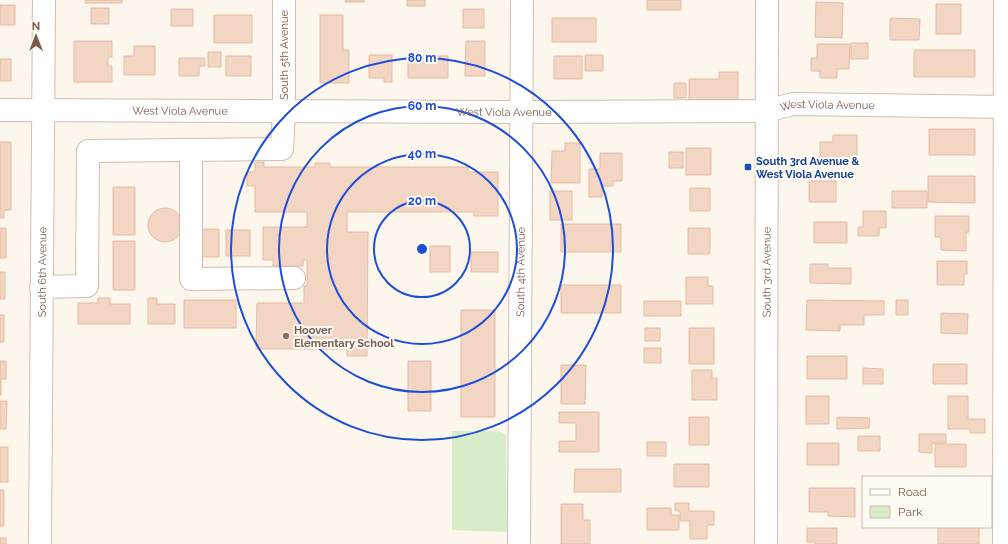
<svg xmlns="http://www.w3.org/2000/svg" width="1008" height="544" font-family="Raleway,sans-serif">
  <rect width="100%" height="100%" fill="#fdf6ec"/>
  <path fill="#d8ecc9" d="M 452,431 L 498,431 L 506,435 L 507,532 L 452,530 Z"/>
  <path fill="#f3d5c3" stroke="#e6bba3" d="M 85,0 L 122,0 L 122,3 L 85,3 Z
    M 345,0 L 364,0 L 364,2 L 345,2 Z
    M 407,0 L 425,0 L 425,6 L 407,6 Z
    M 647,0 L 681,0 L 681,10 L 647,10 Z
    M 816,2 L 843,3 L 842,38 L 815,37 Z
    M 936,4 L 961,4 L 961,34 L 936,34 Z
    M 0,5 L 15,5 L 15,25 L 0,25 Z
    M 91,8 L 109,8 L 109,24 L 91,24 Z
    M 171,9 L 193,9 L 193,26 L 171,26 Z
    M 463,9 L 484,9 L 484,28 L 463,28 Z
    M 214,15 L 252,15 L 252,43 L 214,43 Z
    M 320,15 L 343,15 L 343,50 L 349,50 L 349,83 L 320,83 Z
    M 552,18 L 596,18 L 596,42 L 552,42 Z
    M 890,18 L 920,19 L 919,40 L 890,40 Z
    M 74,41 L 112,41 L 112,57 L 108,57 L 108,66 L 112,66 L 112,82 L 74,82 Z
    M 466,41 L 485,41 L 485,76 L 465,76 Z
    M 851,43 L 868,43 L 868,59 L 851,59 Z
    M 817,44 L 850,44 L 849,69 L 837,69 L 837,78 L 820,78 L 820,71 L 811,71 L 811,58 L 817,58 Z
    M 134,46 L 155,46 L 155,75 L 124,75 L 124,56 L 134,56 Z
    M 914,50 L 975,50 L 975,77 L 914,77 Z
    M 208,52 L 221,52 L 221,67 L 208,67 Z
    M 369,55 L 392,55 L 392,82 L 384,82 L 384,78 L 369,78 Z
    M 585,55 L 603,55 L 603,71 L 585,71 Z
    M 226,56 L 251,56 L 251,76 L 226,76 Z
    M 408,56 L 448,56 L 448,78 L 408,78 Z
    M 554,56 L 582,56 L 582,79 L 554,79 Z
    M 179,58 L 205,58 L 205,66 L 199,66 L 199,76 L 179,76 Z
    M 0,59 L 11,59 L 11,81 L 0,81 Z
    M 719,72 L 738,72 L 738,100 L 689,100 L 689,79 L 719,79 Z
    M 674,83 L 686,83 L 686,98 L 674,98 Z
    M 929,129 L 975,129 L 975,155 L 929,155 Z
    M 833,135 L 857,135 L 857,164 L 820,164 L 820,142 L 833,142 Z
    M 0,142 L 11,142 L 11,210 L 4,210 L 4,218 L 0,218 Z
    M 565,143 L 580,143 L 580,183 L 551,183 L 552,151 L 565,151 Z
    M 686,148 L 711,148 L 711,175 L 686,175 Z
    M 669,152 L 683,152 L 683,168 L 669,168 Z
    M 600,153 L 622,153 L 622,181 L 613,181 L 613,186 L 602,186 L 602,197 L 589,197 L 589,169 L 600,169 Z
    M 255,162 L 264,162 L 264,167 L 315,167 L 315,163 L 330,163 L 330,167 L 468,167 L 468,172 L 498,172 L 498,216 L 474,216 L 474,212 L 347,212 L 347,232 L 368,232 L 367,356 L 347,356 L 347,349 L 256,349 L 257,303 L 304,303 L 304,286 L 307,286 L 307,260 L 303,260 L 303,266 L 273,266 L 273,260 L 263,260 L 263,227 L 307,227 L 307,212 L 255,212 L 255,186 L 247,186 L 247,172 L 255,172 Z
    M 928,176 L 975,176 L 975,203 L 928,202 Z
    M 809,181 L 836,181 L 836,202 L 809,202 Z
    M 113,187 L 135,187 L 135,235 L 113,235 Z
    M 690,188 L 710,188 L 710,211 L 690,211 Z
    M 550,191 L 572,191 L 572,220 L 550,220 Z
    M 892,191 L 927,191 L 927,208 L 892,208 Z
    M148 225a17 17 0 1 1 34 0a17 17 0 1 1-34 0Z
    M 863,211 L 886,211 L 886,228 L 879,228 L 879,236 L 858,236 L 858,227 L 863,227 Z
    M 935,216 L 969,216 L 969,232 L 966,232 L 966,251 L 941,250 L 941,237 L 935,237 Z
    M 814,222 L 847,222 L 847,243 L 814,243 Z
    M 561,224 L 621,224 L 621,252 L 561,252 Z
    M 0,228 L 6,228 L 6,258 L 0,258 Z
    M 688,228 L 710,228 L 710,254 L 688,254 Z
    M 198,229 L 219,229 L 219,257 L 198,257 Z
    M 226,230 L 250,230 L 250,256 L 226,256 Z
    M 113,241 L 135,241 L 135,290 L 113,290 Z
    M 430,246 L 450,246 L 450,272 L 430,272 Z
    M 471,252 L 498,252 L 498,272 L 471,272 Z
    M 937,261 L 967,261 L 967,274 L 964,274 L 964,285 L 937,285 Z
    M 810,264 L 828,264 L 828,268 L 851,268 L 851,284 L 810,283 Z
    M 0,272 L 5,272 L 5,299 L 0,299 Z
    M 686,277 L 708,277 L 708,286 L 713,286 L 713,304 L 686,304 Z
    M 561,285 L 621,285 L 621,313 L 561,313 Z
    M 98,298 L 110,298 L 110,304 L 130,304 L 130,324 L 78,324 L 78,303 L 98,303 Z
    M 148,298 L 157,298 L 157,304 L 175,304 L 175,324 L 148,324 Z
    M 184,300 L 236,300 L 236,328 L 184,328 Z
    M 807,300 L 884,301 L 884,315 L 864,315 L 864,325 L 840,325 L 840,331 L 806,330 Z
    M 896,300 L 908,300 L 908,315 L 896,315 Z
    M 644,301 L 681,301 L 681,316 L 644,316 Z
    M 461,310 L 495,310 L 495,417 L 461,417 Z
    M 941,313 L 968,314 L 967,334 L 941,333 Z
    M 0,315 L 4,315 L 4,342 L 0,342 Z
    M 645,328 L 660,328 L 660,341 L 645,341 Z
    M 689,328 L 714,328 L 714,364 L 689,364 Z
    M 644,348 L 661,348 L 661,363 L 644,363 Z
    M 807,356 L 847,356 L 847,379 L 807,379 Z
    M 0,361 L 6,361 L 6,379 L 1,379 L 1,395 L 0,395 Z
    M 408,361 L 431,361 L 431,411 L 408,411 Z
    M 933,364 L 967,364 L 967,384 L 933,384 Z
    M 561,365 L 586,365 L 585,404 L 561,404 Z
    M 863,368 L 883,369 L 883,384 L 863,384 Z
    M 692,370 L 712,370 L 712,378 L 717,378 L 717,400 L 692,400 Z
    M 806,396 L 829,396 L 829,424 L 806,424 Z
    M 948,396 L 968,396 L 968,419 L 985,419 L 985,433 L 970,433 L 970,429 L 948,429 Z
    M 0,401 L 7,401 L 6,429 L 0,429 Z
    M 559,412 L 599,412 L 599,452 L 559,452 L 559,441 L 576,441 L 576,423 L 559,423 Z
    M 689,417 L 709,417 L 709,445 L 689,445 Z
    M 837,417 L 870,418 L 869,428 L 837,429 Z
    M 919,434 L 946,434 L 946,443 L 932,443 L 932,453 L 919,452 Z
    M 858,436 L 880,436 L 880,451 L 858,451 Z
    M 647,442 L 666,442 L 666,456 L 647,456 Z
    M 807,443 L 839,443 L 839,465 L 807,465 Z
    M 935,444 L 966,444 L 966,467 L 935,467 Z
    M 0,447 L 8,447 L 8,482 L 0,482 Z
    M 674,464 L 709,464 L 709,487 L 674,487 Z
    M 575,469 L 621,469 L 621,492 L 574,492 Z
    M 809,488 L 855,488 L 855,517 L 828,516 L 828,512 L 809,512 Z
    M 0,490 L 4,490 L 4,526 L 0,526 Z
    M 675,503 L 689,503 L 689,511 L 714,511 L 714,525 L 707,525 L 707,539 L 690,539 L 690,521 L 680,521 L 680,511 L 675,511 Z
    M 561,504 L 583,504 L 583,520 L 590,520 L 590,544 L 561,544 Z
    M 647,508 L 671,508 L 671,515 L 679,515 L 679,530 L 647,530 Z
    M 938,527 L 979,527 L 979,544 L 938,544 Z
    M 807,528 L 837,528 L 837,544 L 815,544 L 815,542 L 807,542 Z
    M 0,538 L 6,538 L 6,544 L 0,544 Z"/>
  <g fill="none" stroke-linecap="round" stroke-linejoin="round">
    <defs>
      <g id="minor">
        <path id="s1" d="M 0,110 L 522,112 L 766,111 L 793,104 L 1008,107"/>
        <path d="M 191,150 L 191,279 L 294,278"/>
        <path d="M 41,287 L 87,286 L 88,151 L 282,149 L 284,111 L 284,0"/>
        <path id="s2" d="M 40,544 L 44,0"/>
        <path id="s3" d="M 519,544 L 522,0"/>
        <path id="s4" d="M 766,544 L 767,0"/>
        <path d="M 1004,544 L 1005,0"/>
      </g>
    </defs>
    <use href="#minor" stroke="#d1beb0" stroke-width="24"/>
    <use href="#minor" stroke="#fff" stroke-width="22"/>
  </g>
  <g fill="none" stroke="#1d4ed8" stroke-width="2">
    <circle cx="422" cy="249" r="48"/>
    <circle cx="422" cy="249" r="95"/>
    <circle cx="422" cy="249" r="143"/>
    <circle cx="422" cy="249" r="191"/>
  </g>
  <rect fill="#1a4fb4" stroke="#fffaf3" stroke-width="1.5" x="744" y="163" width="8" height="8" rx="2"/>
  <circle fill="#8d6e63" stroke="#fffaf3" stroke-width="1.5" cx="286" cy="336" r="4"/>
  <g text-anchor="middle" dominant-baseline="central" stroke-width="4" stroke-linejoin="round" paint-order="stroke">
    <g font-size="11" fill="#7a5c4d" stroke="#fffaf3">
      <text transform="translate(284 55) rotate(-90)">South 5th Avenue</text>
      <text stroke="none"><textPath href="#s1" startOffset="828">West Viola Avenue</textPath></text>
      <text stroke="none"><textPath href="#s1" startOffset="180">West Viola Avenue</textPath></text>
      <text stroke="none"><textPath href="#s1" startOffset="504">West Viola Avenue</textPath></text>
      <text stroke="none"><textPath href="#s2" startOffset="272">South 6th Avenue</textPath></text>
      <text stroke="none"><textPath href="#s3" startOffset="272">South 4th Avenue</textPath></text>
      <text stroke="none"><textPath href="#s4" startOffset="272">South 3rd Avenue</textPath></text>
    </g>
    <g font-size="11" font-weight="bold" fill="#164399" stroke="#fffaf3" text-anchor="start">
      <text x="756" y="161">South 3rd Avenue &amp;<tspan x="756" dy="13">West Viola Avenue</tspan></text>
    </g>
    <g font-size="11" font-weight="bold" fill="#785e54" stroke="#fffaf3" text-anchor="start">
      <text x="294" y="330">Hoover<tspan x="294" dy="13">Elementary School</tspan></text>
    </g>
  </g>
  <circle cx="422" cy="249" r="6" fill="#1d4ed8" stroke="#fffaf3" stroke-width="2"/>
  <g font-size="12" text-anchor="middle" font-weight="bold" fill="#1d4ed8" stroke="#fffaf3" stroke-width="4" stroke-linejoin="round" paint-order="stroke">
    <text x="422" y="62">80 m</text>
    <text x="422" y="110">60 m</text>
    <text x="422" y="158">40 m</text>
    <text x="422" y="205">20 m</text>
  </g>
  <rect x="862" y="476" width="130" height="52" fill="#fffaf3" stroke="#cabbb1"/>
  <rect x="870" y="489" width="20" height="6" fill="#ffffff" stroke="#cabbb1"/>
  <text x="898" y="496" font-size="12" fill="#7a5c4d">Road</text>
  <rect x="870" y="506" width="20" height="12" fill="#d8ecc9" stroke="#cabbb1"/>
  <text x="898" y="516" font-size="12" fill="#7a5c4d">Park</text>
  <g transform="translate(36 36)" stroke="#fffaf3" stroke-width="3" paint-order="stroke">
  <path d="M0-3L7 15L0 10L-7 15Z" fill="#7a5c4d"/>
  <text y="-6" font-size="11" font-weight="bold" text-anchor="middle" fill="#7a5c4d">N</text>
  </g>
</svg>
